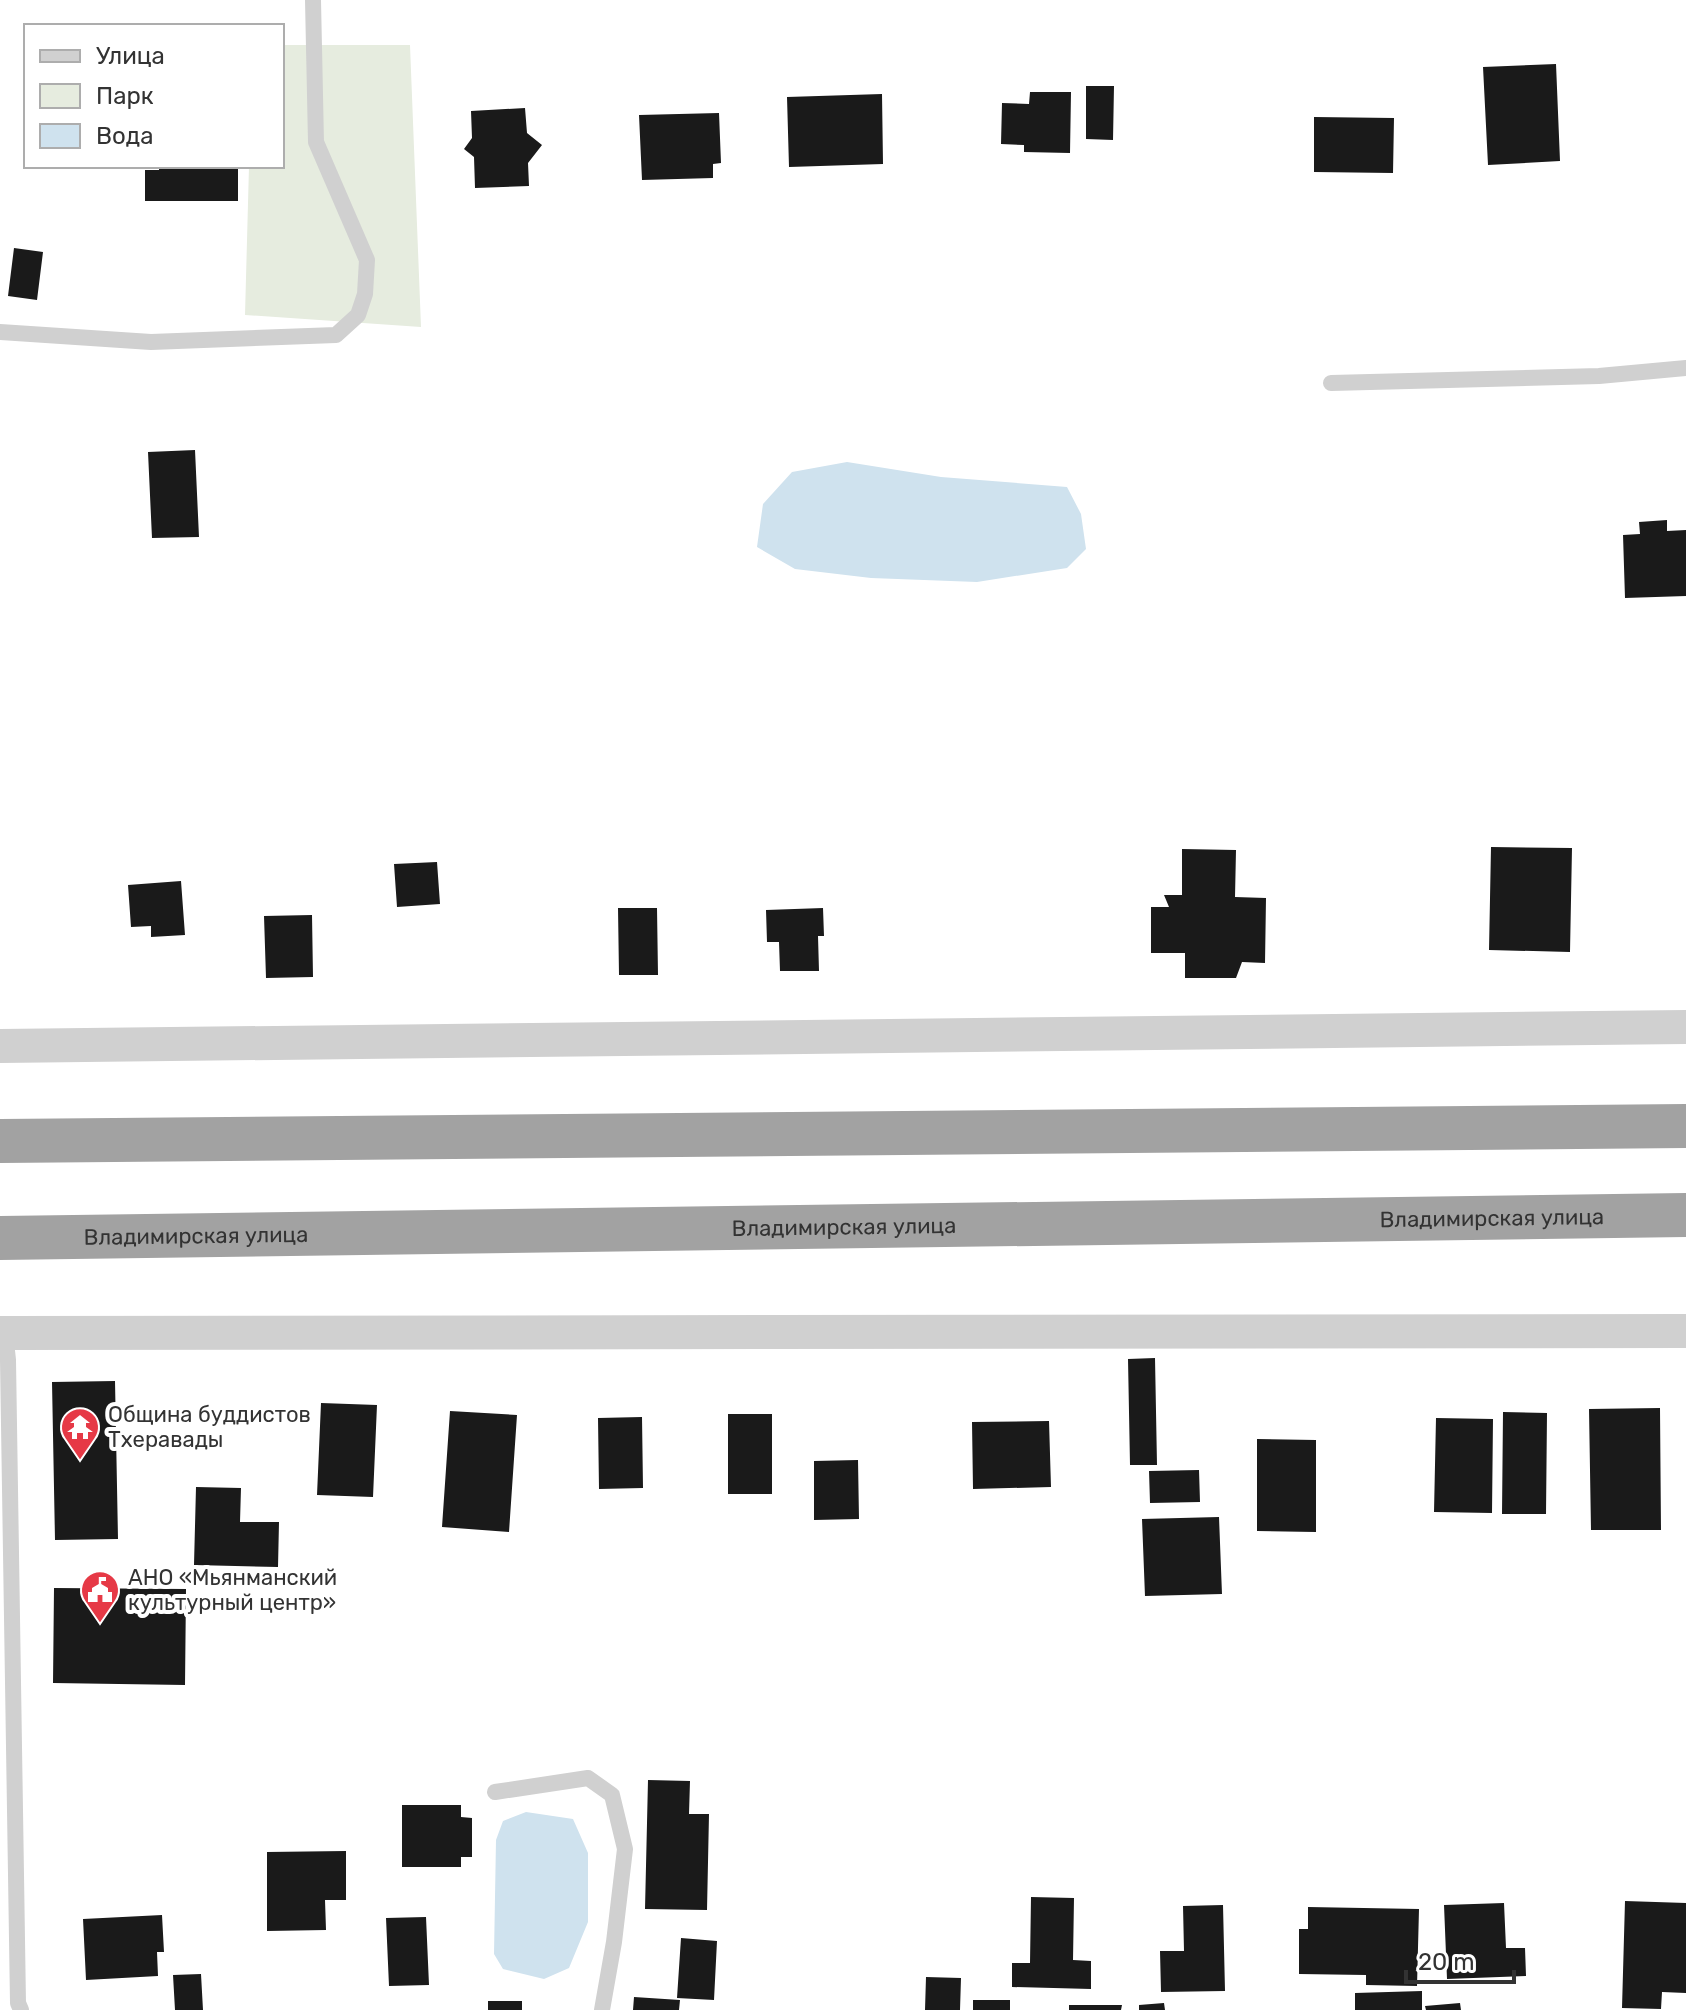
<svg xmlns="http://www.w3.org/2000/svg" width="1686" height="2010" font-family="Rubik,sans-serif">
  <rect width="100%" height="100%" fill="#fff"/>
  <path fill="#e6ecdf" d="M 282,45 L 410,45 L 421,327 L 245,315 L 249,166 L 282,166 Z"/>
  <path fill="#cfe2ee" d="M 847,462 L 941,477 L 1067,487 L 1081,514 L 1086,549 L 1067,568 L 977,582 L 871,578 L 795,569 L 757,547 L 763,504 L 792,472 Z
    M 526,1812 L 573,1819 L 588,1853 L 588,1922 L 569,1968 L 544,1979 L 503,1969 L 494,1954 L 496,1840 L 503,1821 Z"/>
  <path fill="#1a1a1a" d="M 1556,64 L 1560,161 L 1488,165 L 1483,67 Z
    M 1086,86 L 1114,86 L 1113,140 L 1086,139 Z
    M 1030,92 L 1071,92 L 1070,153 L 1024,152 L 1024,145 L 1001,144 L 1002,103 L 1029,104 Z
    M 882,94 L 883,164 L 789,167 L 787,97 Z
    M 525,108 L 527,133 L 542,145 L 528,163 L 529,186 L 475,188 L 474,157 L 464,149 L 472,138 L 471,111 Z
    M 719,113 L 721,163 L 713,164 L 713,178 L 642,180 L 639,115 Z
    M 1314,117 L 1394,118 L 1393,173 L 1314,172 Z
    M 159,166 L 238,166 L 238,201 L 145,201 L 145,170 L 159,170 Z
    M 14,248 L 43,252 L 37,300 L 8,296 Z
    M 195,450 L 199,537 L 152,538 L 148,452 Z
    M 1667,520 L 1667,531 L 1686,530 L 1686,596 L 1625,598 L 1623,535 L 1640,534 L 1639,522 Z
    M 1491,847 L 1572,848 L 1570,952 L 1489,950 Z
    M 1182,849 L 1236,850 L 1235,897 L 1266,898 L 1265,963 L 1242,962 L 1236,978 L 1185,978 L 1185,953 L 1151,953 L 1151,907 L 1169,907 L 1164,895 L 1182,895 Z
    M 437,862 L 440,904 L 397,907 L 394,864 Z
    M 181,881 L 185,935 L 151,937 L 151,926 L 131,927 L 128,885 Z
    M 618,908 L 657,908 L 658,975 L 619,975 Z
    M 823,908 L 824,936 L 818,936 L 819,971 L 780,971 L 779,942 L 767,942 L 766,910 Z
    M 312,915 L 313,977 L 266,978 L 264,916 Z
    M 1155,1358 L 1157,1465 L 1130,1465 L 1128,1359 Z
    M 115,1381 L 118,1539 L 55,1540 L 52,1382 Z
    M 321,1403 L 377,1405 L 373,1497 L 317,1495 Z
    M 1660,1408 L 1661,1530 L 1591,1530 L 1589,1409 Z
    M 450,1411 L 517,1415 L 509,1532 L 442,1527 Z
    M 1503,1412 L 1547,1413 L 1546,1514 L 1502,1514 Z
    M 728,1414 L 772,1414 L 772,1494 L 728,1494 Z
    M 642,1417 L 643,1488 L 599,1489 L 598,1418 Z
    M 1436,1418 L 1493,1419 L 1492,1513 L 1434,1512 Z
    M 1049,1421 L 1051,1487 L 973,1489 L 972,1422 Z
    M 1257,1439 L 1316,1440 L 1316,1532 L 1257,1531 Z
    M 858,1460 L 859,1519 L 814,1520 L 814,1461 Z
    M 1199,1470 L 1200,1502 L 1150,1503 L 1149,1471 Z
    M 196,1487 L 241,1488 L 240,1522 L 279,1522 L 278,1567 L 194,1565 Z
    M 1219,1517 L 1222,1594 L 1145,1596 L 1142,1519 Z
    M 54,1588 L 186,1589 L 185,1685 L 53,1683 Z
    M 648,1780 L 690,1781 L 689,1814 L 709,1814 L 707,1910 L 645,1909 Z
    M 402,1805 L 461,1805 L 461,1817 L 472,1818 L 472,1857 L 461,1857 L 461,1867 L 402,1867 Z
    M 346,1851 L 346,1900 L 325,1900 L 326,1930 L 267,1931 L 267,1852 Z
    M 1031,1897 L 1074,1898 L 1073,1960 L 1091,1961 L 1091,1989 L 1012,1987 L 1012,1963 L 1030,1963 Z
    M 1625,1901 L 1686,1903 L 1686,1993 L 1662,1992 L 1661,2009 L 1622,2008 Z
    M 1504,1903 L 1506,1948 L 1525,1948 L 1526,1976 L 1447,1979 L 1444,1905 Z
    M 1223,1905 L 1225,1991 L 1161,1992 L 1160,1951 L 1184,1951 L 1183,1906 Z
    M 1308,1907 L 1419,1909 L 1417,1986 L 1366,1985 L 1366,1975 L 1299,1974 L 1299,1929 L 1308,1929 Z
    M 162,1915 L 164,1952 L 157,1952 L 158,1976 L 86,1980 L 83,1919 Z
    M 426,1917 L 429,1985 L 389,1986 L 386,1918 Z
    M 681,1938 L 717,1941 L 714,2000 L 677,1998 Z
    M 201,1974 L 203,2010 L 175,2010 L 173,1975 Z
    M 926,1977 L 961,1978 L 960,2010 L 925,2010 Z
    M 1422,1991 L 1422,2010 L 1355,2010 L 1355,1993 Z
    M 634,1997 L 680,2000 L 679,2010 L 633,2010 Z
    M 973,2000 L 1010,2000 L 1010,2010 L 973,2010 Z
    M 488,2001 L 522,2001 L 522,2010 L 488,2010 Z
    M 1164,2003 L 1165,2010 L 1139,2010 L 1139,2005 Z
    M 1460,2003 L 1461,2010 L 1426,2010 L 1425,2006 Z
    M 1069,2005 L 1122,2005 L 1121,2010 L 1069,2010 Z"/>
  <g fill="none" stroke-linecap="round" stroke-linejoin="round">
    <path stroke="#d0d0d0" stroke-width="16" d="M 0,332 L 151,342 L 336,335 L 358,315 L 365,294 L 367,260 L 316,142 L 313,0
      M 1331,383 L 1599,376 L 1686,368
      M 5,1333 L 8,1360 L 18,2003 L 21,2010
      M 495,1792 L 588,1778 L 612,1795 L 625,1849 L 614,1942 L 602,2010"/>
    <path stroke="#d0d0d0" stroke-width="34" d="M 0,1046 L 1686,1027
      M 0,1333 L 1686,1331"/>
    <g stroke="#a2a2a2" stroke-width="44">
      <path d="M 0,1141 L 1686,1126"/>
      <path id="s1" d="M 0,1238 L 1686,1215"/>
    </g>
  </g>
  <defs>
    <symbol id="temple-pin" viewBox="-11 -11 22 30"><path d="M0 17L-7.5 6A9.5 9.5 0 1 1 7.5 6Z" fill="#e63946" stroke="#fff"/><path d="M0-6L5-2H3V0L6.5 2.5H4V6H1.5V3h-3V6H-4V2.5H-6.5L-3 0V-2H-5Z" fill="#fff"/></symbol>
    <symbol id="civic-pin" viewBox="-11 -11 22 30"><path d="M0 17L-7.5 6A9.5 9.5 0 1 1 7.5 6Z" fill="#e63946" stroke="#fff"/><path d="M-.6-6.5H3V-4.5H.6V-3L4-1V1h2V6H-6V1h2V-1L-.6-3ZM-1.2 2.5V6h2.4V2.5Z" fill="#fff"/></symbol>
  </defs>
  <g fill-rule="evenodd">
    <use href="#temple-pin" x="58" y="1405" width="44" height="60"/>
    <use href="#civic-pin" x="78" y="1568" width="44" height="60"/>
  </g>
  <g text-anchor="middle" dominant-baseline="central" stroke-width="8" stroke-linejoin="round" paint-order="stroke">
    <g font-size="22" fill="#333" stroke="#fff">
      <text stroke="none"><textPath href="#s1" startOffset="1492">Владимирская улица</textPath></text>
      <text stroke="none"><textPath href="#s1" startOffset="844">Владимирская улица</textPath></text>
      <text stroke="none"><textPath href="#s1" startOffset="196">Владимирская улица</textPath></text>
    </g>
    <g font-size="22" fill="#333" stroke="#fff" text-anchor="start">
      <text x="108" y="1414">Община буддистов<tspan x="108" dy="25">Тхеравады</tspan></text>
      <text x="128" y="1577">АНО «Мьянманский<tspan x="128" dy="25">культурный центр»</tspan></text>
    </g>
  </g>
  <rect x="24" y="24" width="260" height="144" fill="#ffffff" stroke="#adadad" stroke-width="2"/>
  <rect x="40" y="50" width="40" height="12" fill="#d0d0d0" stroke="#adadad" stroke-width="2"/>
  <text x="96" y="64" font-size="24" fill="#333333">Улица</text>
  <rect x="40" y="84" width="40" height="24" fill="#e6ecdf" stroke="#adadad" stroke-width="2"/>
  <text x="96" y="104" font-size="24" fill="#333333">Парк</text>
  <rect x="40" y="124" width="40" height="24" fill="#cfe2ee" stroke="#adadad" stroke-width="2"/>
  <text x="96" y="144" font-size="24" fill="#333333">Вода</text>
  <path d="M1406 1970v12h108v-12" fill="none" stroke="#333333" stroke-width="4"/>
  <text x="1418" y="1970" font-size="24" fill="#333333" stroke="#ffffff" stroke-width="6" paint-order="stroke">20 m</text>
</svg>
